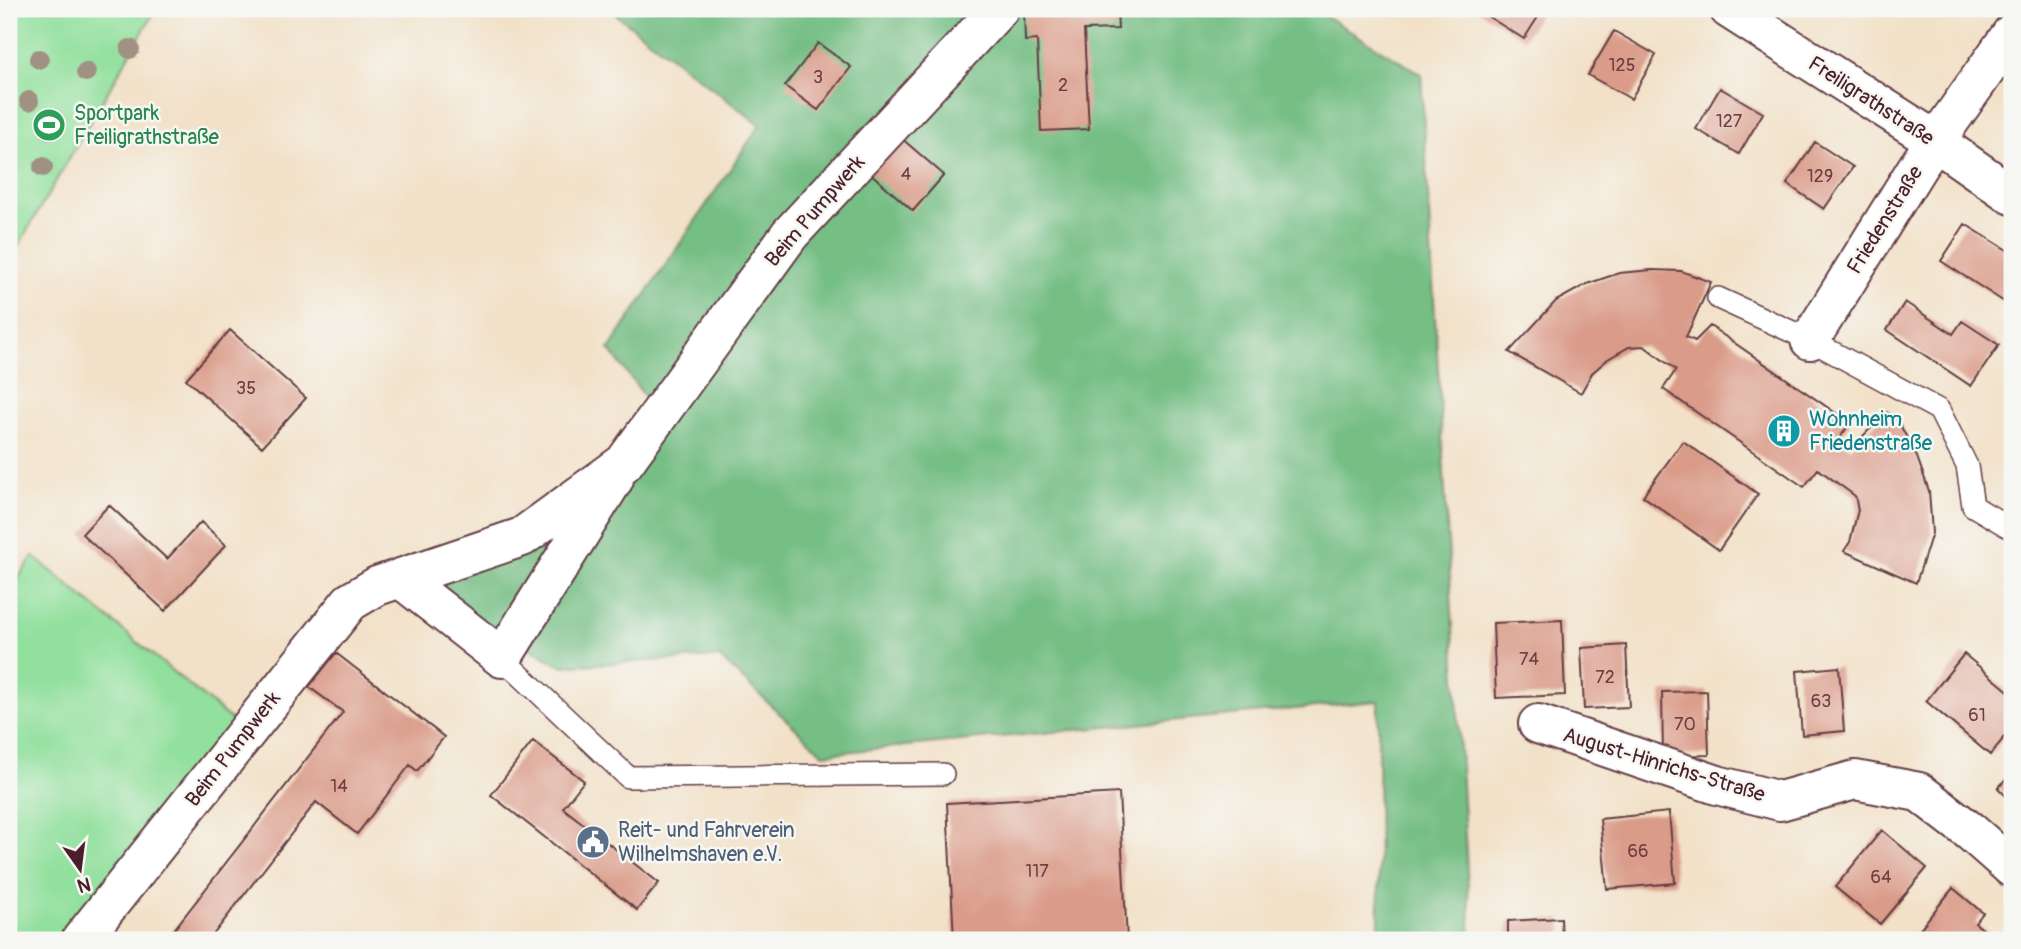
<svg xmlns="http://www.w3.org/2000/svg" width="2021" height="949" font-family="Pangolin,sans-serif">
  <rect width="100%" height="100%" fill="#f6f6f2"/>
  <filter id="ink" filterUnits="userSpaceOnUse"><feTurbulence type="fractalNoise" baseFrequency=".0143" numOctaves="2"/><feDisplacementMap in="SourceGraphic" scale="14" xChannelSelector="R" yChannelSelector="G"/><feConvolveMatrix kernelMatrix="1 2 1 2 8 2 1 2 1" color-interpolation-filters="sRGB"/></filter>
  <filter id="wash" filterUnits="userSpaceOnUse"><feTurbulence type="fractalNoise" baseFrequency=".00686" numOctaves="4" result="noise"/><feDisplacementMap in="SourceGraphic" scale="28" xChannelSelector="R" yChannelSelector="G"/><feGaussianBlur stdDeviation="1.57" result="paint"/><feColorMatrix in="noise" values="0 0 0 0 0 0 0 0 0 0 0 0 0 0 0 0 0 1.4 0 .05"/><feComposite in="paint" operator="in"/></filter>
  <g filter="url(#wash)">
    <rect width="100%" height="100%" fill="#f2e1c8"/>
    <path fill="#92e09d" stroke="#6e8064" stroke-width="2" d="M 9,9 L 156,9 L 21,241 L 9,259 Z
      M 33,556 L 235,723 L 63,940 L 9,940 L 9,592 Z"/>
    <path fill="#75be84" stroke="#606e58" stroke-width="2" d="M 618,9 L 1314,9 L 1421,74 L 1471,940 L 1379,940 L 1378,701 L 823,754 L 719,657 L 561,666 L 420,585 L 564,533 L 648,401 L 609,349 L 760,125 L 614,13 Z"/>
    <g id="blocks">
      <path fill="#da9b89" d="M 1024,9 L 1117,9 L 1118,29 L 1084,30 L 1089,129 L 1041,131 L 1037,40 L 1025,41 Z
        M 1476,9 L 1543,9 L 1524,39 Z
        M 1614,31 L 1656,55 L 1631,99 L 1588,75 Z
        M 818,43 L 851,67 L 818,110 L 785,86 Z
        M 1720,88 L 1763,113 L 1739,154 L 1696,129 Z
        M 900,137 L 944,175 L 913,211 L 869,172 Z
        M 1815,142 L 1853,167 L 1824,209 L 1787,184 Z
        M 1965,224 L 2012,253 L 2012,307 L 1941,261 Z
        M 1652,270 L 1681,271 L 1711,282 L 1686,337 L 1695,341 L 1710,326 L 1850,423 L 1839,439 L 1851,448 L 1887,412 L 1898,421 L 1917,457 L 1929,491 L 1932,533 L 1916,583 L 1844,551 L 1850,542 L 1858,510 L 1855,496 L 1818,469 L 1804,487 L 1663,389 L 1676,370 L 1644,346 L 1629,347 L 1608,359 L 1592,373 L 1581,393 L 1509,352 L 1556,301 L 1587,284 L 1619,273 Z
        M 1905,302 L 1953,334 L 1962,321 L 1999,345 L 1971,386 L 1887,330 Z
        M 230,330 L 306,398 L 262,447 L 186,379 Z
        M 1683,441 L 1758,494 L 1719,550 L 1643,496 Z
        M 109,505 L 167,559 L 201,522 L 226,545 L 165,611 L 82,534 Z
        M 1562,620 L 1565,695 L 1496,698 L 1493,623 Z
        M 1626,645 L 1629,707 L 1584,709 L 1581,648 Z
        M 336,653 L 444,737 L 417,771 L 410,765 L 357,834 L 316,802 L 209,940 L 166,940 L 343,712 L 309,687 Z
        M 1964,654 L 2012,694 L 2012,728 L 1990,755 L 1926,701 Z
        M 1839,667 L 1844,731 L 1802,735 L 1797,671 Z
        M 1707,691 L 1709,755 L 1663,756 L 1662,692 Z
        M 533,741 L 584,781 L 563,808 L 659,883 L 637,910 L 491,795 Z
        M 2012,773 L 2012,802 L 1998,788 Z
        M 1119,793 L 1127,940 L 954,940 L 947,803 Z
        M 1669,812 L 1675,883 L 1607,889 L 1600,819 Z
        M 1882,830 L 1927,868 L 1880,924 L 1835,887 Z
        M 1953,888 L 1983,913 L 1975,923 L 1997,940 L 1911,940 Z
        M 1561,918 L 1562,940 L 1508,940 L 1508,921 Z"/>
    </g>
  </g>
  <g filter="url(#ink)">
    <use href="#blocks" fill-opacity="0" stroke="#633c43" stroke-width="2"/>
    <g fill="none" stroke-linecap="round" stroke-linejoin="round">
      <defs>
        <path id="lane" d="M 1718,298 L 1810,340 L 1939,410 L 1967,466 L 1973,506 L 2012,529
          M 502,658 L 628,777 L 943,774"/>
        <path id="street" d="M 1810,340 L 1918,166 L 2012,33
          M 400,578 L 502,658 L 614,479
          M 1538,724 L 1717,785 L 1780,801 L 1855,780 L 1919,792 L 1971,832 L 2012,868
          M 81,940 L 350,602 L 377,586 L 522,537 L 624,463 L 790,234 L 999,9"/>
        <path id="secondary" d="M 1729,9 L 1922,132 L 2012,195"/>
      </defs>
      <use href="#lane" stroke="#633c43" stroke-width="24"/>
      <use href="#street" stroke="#633c43" stroke-width="42"/>
      <use href="#secondary" stroke="#633c43" stroke-width="42"/>
      <use href="#lane" stroke="#fff" stroke-width="21"/>
      <use href="#street" stroke="#fff" stroke-width="38"/>
      <use href="#secondary" stroke="#fff" stroke-width="38"/>
    </g>
    <g fill="#a09182">
      <circle cx="130" cy="49" r="10"/>
      <circle cx="39" cy="59" r="10"/>
      <circle cx="86" cy="72" r="10"/>
      <circle cx="29" cy="101" r="10"/>
      <circle cx="50" cy="130" r="10"/>
      <circle cx="43" cy="167" r="10"/>
    </g>
  </g>
  <defs>
    <symbol id="stadium-disc" viewBox="-11 -11 22 22"><circle r="9.5" fill="#2e9e5b" stroke="#f6f6f2"/><path d="M0-5a6.5 5 0 1 0 0 10a6.5 5 0 1 0 0-10ZM-3.5-1.8h7v3.6h-7Z" fill="#fff"/></symbol>
    <symbol id="building-disc" viewBox="-11 -11 22 22"><circle r="9.5" fill="#0f9aa8" stroke="#f6f6f2"/><path d="M-4-6H4V6H1V3H-1V6H-4ZM-2.5-4.3h1.7v1.8h-1.7ZM.8-4.3h1.7v1.8H.8ZM-2.5-1h1.7V.8h-1.7ZM.8-1h1.7V.8H.8Z" fill="#fff"/></symbol>
    <symbol id="civic-disc" viewBox="-11 -11 22 22"><circle r="9.5" fill="#5c6f8a" stroke="#f6f6f2"/><path d="M-.6-6.5H3V-4.5H.6V-3L4-1V1h2V6H-6V1h2V-1L-.6-3ZM-1.2 2.5V6h2.4V2.5Z" fill="#fff"/></symbol>
  </defs>
  <g fill-rule="evenodd">
    <use href="#stadium-disc" x="30" y="106" width="38" height="38"/>
    <use href="#building-disc" x="1765" y="412" width="38" height="38"/>
    <use href="#civic-disc" x="574" y="823" width="38" height="38"/>
  </g>
  <g text-anchor="middle" dominant-baseline="central" stroke-width="5" stroke-linejoin="round" paint-order="stroke">
    <g font-size="18" fill="#6e3e42">
      <text x="1622" y="65">125</text>
      <text x="818" y="77">3</text>
      <text x="1063" y="85">2</text>
      <text x="1729" y="121">127</text>
      <text x="906" y="174">4</text>
      <text x="1820" y="176">129</text>
      <text x="246" y="388">35</text>
      <text x="1529" y="659">74</text>
      <text x="1605" y="677">72</text>
      <text x="1821" y="701">63</text>
      <text x="1977" y="715">61</text>
      <text x="1685" y="724">70</text>
      <text x="339" y="786">14</text>
      <text x="1638" y="851">66</text>
      <text x="1037" y="871">117</text>
      <text x="1881" y="877">64</text>
    </g>
    <g font-size="21" fill="#4a1f2b" stroke="#f6f6f2">
      <text transform="translate(1871 101) rotate(33)">Freiligrathstraße</text>
      <text transform="translate(815 211) rotate(-49)">Beim Pumpwerk</text>
      <text transform="translate(1885 220) rotate(-58)">Friedenstraße</text>
      <text transform="translate(233 749) rotate(-52)">Beim Pumpwerk</text>
      <text transform="translate(1664 765) rotate(17)">August-Hinrichs-Straße</text>
    </g>
    <g font-size="21" fill="#27864d" stroke="#f6f6f2" text-anchor="start">
      <text x="74" y="113">Sportpark<tspan x="74" dy="24">Freiligrathstraße</tspan></text>
    </g>
    <g font-size="21" fill="#0d838f" stroke="#f6f6f2" text-anchor="start">
      <text x="1809" y="419">Wohnheim<tspan x="1809" dy="24">Friedenstraße</tspan></text>
    </g>
    <g font-size="21" fill="#4e5e75" stroke="#f6f6f2" text-anchor="start">
      <text x="618" y="830">Reit- und Fahrverein<tspan x="618" dy="24">Wilhelmshaven e.V.</tspan></text>
    </g>
  </g>
  <rect width="2021" height="949" fill="none" stroke="#f6f6f2" stroke-width="35"/>
  <g transform="translate(80 869) rotate(166)" stroke="#f6f6f2" stroke-width="5" paint-order="stroke">
  <path d="M0-5L12 26L0 18L-12 26Z" fill="#4a1f2b"/>
  <text y="-10" font-size="19" font-weight="bold" text-anchor="middle" fill="#4a1f2b">N</text>
  </g>
</svg>
